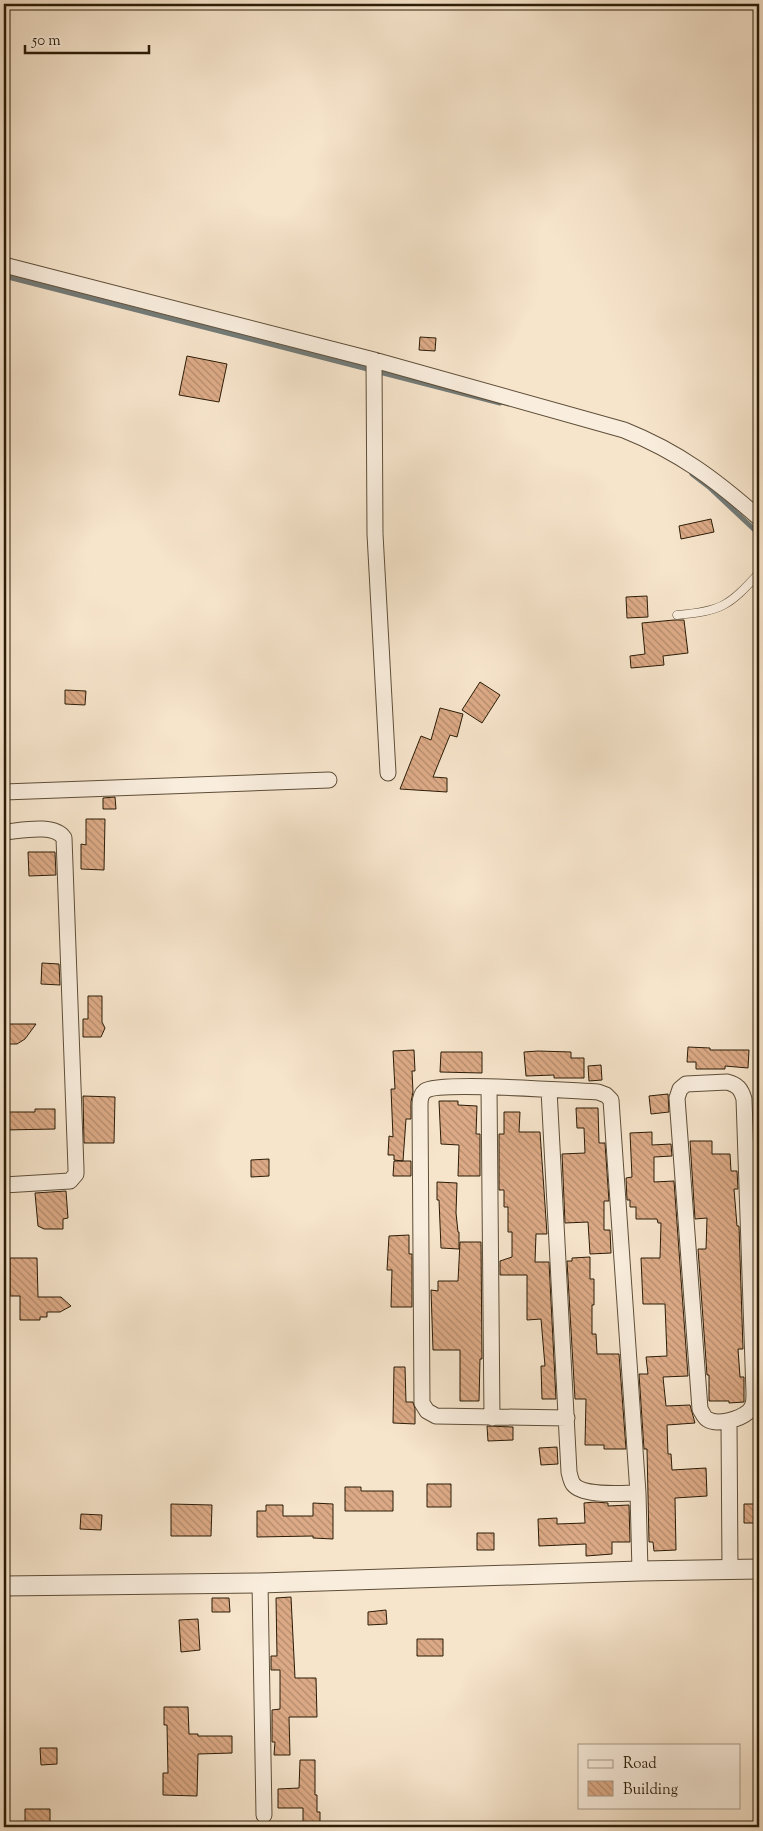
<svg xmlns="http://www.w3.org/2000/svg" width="763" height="1831" font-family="'Sorts Mill Goudy',serif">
  <defs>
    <pattern id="building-back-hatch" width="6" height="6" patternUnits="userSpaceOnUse" patternTransform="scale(1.25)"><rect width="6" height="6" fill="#dcaa86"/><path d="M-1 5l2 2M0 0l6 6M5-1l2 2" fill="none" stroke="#b38a6c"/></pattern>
  </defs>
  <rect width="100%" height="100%" fill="#f6e4cb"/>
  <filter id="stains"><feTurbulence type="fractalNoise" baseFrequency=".004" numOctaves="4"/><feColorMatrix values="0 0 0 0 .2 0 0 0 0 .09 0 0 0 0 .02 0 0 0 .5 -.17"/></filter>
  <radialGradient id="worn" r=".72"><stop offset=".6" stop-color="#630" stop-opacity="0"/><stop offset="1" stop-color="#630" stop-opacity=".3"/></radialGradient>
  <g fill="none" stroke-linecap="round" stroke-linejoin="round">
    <path stroke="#737b78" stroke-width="5" d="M 4,276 L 500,403
      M 692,474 L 709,487 L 759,534"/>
  </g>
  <path fill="url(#building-back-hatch)" stroke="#2b1c07" d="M 420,337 L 436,338 L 435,351 L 419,350 Z
    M 187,356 L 227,364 L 219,402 L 179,395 Z
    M 711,519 L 714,532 L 681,539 L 679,526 Z
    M 647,596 L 648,617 L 627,618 L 626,597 Z
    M 674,620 L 684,620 L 688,653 L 663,656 L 664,665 L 631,668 L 630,656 L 645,654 L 642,623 Z
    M 480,682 L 500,695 L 482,723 L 462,710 Z
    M 65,690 L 86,691 L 85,705 L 65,704 Z
    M 440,708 L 463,714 L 457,737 L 450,735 L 433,777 L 447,778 L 447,792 L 400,789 L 421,736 L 431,740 Z
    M 115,797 L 116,809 L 103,809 L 103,798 Z
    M 86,819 L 105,819 L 104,870 L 81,869 L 81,844 L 86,845 Z
    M 28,852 L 55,852 L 56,875 L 29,876 Z
    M 42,963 L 59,964 L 60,985 L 41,984 Z
    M 88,996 L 102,996 L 102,1022 L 105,1028 L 101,1037 L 83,1037 L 83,1019 L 88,1019 Z
    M 4,1024 L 36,1024 L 25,1039 L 17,1044 L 4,1044 Z
    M 688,1047 L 710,1048 L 710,1050 L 749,1050 L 748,1068 L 725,1066 L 725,1069 L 696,1069 L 696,1062 L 687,1062 Z
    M 414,1050 L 415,1071 L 412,1071 L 413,1092 L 411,1102 L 411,1119 L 406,1119 L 403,1161 L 394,1160 L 394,1155 L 388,1155 L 389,1136 L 393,1137 L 391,1089 L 395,1089 L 393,1051 Z
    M 538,1051 L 571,1052 L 571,1058 L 584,1058 L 584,1078 L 554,1078 L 554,1075 L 526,1076 L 524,1052 Z
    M 441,1052 L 482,1052 L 482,1073 L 440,1072 Z
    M 601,1065 L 602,1080 L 589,1081 L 588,1066 Z
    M 668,1094 L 669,1112 L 651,1114 L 649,1096 Z
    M 83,1096 L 115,1097 L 114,1143 L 84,1143 Z
    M 439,1101 L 458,1101 L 458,1105 L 477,1106 L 476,1134 L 480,1134 L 480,1176 L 458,1176 L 459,1145 L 441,1144 Z
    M 576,1108 L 598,1108 L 599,1143 L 605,1143 L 609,1201 L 604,1201 L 604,1230 L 610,1230 L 611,1253 L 590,1254 L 588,1222 L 565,1223 L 562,1154 L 585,1153 L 584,1128 L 577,1128 Z
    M 35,1109 L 55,1109 L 55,1129 L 4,1130 L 4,1112 L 35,1112 Z
    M 504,1112 L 520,1112 L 519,1132 L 540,1132 L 547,1234 L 536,1234 L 535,1262 L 549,1262 L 556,1399 L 542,1399 L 541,1366 L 545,1366 L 541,1319 L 527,1320 L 527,1275 L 500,1275 L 500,1261 L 512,1257 L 512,1232 L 508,1232 L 508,1207 L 504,1207 L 504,1190 L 499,1190 L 499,1134 L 504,1134 Z
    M 652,1132 L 652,1145 L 671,1144 L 672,1156 L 654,1157 L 654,1182 L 674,1181 L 688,1376 L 663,1377 L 666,1406 L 690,1405 L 695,1423 L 667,1425 L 668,1454 L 671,1454 L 672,1470 L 706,1468 L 707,1496 L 675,1498 L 676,1550 L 654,1551 L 653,1542 L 649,1542 L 647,1449 L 644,1449 L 639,1374 L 648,1374 L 646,1357 L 667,1356 L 665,1304 L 643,1304 L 641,1258 L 660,1258 L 661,1223 L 658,1223 L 657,1219 L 636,1219 L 636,1207 L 630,1207 L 630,1200 L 627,1200 L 626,1178 L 632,1177 L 630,1133 Z
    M 690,1141 L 712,1141 L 712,1154 L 730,1154 L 731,1171 L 737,1171 L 738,1189 L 734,1189 L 737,1226 L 739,1226 L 743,1349 L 738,1349 L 740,1377 L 744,1377 L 744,1402 L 729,1403 L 729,1401 L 709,1401 L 709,1375 L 707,1375 L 698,1249 L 706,1249 L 707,1218 L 695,1219 Z
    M 269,1159 L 269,1176 L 251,1177 L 251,1160 Z
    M 394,1161 L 411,1161 L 411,1176 L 393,1176 Z
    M 437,1182 L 457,1183 L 456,1213 L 458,1232 L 459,1232 L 459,1249 L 441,1248 L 439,1200 L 437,1200 Z
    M 66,1191 L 68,1218 L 63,1219 L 63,1229 L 44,1229 L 38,1226 L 35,1193 Z
    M 409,1235 L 409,1254 L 412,1254 L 412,1307 L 391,1307 L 392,1270 L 387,1270 L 389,1236 Z
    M 460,1242 L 481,1242 L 482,1359 L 480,1359 L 479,1401 L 460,1401 L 460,1350 L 433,1350 L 431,1290 L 438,1291 L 438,1281 L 458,1281 Z
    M 590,1257 L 590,1279 L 594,1279 L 594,1305 L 592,1305 L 592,1334 L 596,1334 L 597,1354 L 619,1354 L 626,1449 L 604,1449 L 604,1445 L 585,1445 L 586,1399 L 575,1399 L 567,1261 L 572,1261 L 572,1258 Z
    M 10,1258 L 37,1258 L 38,1297 L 61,1297 L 71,1306 L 60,1312 L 47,1312 L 47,1317 L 40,1317 L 40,1320 L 20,1320 L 20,1296 L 10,1296 Z
    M 394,1367 L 405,1367 L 406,1402 L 413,1402 L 415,1409 L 415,1424 L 393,1423 Z
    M 487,1426 L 513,1427 L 513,1440 L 488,1441 Z
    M 557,1447 L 558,1464 L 541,1465 L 539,1448 Z
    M 427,1484 L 451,1484 L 451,1507 L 427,1507 Z
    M 345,1487 L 361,1487 L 361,1491 L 393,1491 L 393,1511 L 345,1511 Z
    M 595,1502 L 608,1503 L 608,1506 L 629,1505 L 630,1542 L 612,1542 L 612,1554 L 586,1556 L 586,1544 L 539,1546 L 538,1519 L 557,1518 L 557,1524 L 585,1523 L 584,1503 Z
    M 313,1503 L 333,1504 L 333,1539 L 313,1538 L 313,1536 L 257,1537 L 257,1511 L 266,1511 L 266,1505 L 283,1505 L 283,1516 L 313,1516 Z
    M 171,1504 L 212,1505 L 211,1536 L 171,1536 Z
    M 744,1504 L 759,1504 L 759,1523 L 744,1523 Z
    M 81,1514 L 102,1515 L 101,1530 L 80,1529 Z
    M 477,1533 L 494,1533 L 494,1550 L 477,1550 Z
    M 291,1597 L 295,1678 L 316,1678 L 317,1717 L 289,1717 L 290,1755 L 274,1755 L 275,1742 L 272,1742 L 272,1710 L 280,1709 L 280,1670 L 271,1670 L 271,1656 L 277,1656 L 276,1598 Z
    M 212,1598 L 229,1598 L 230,1612 L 212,1612 Z
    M 386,1610 L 387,1624 L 368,1625 L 368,1612 Z
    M 198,1619 L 200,1650 L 181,1652 L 179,1620 Z
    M 417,1639 L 443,1639 L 443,1656 L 417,1656 Z
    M 164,1707 L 188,1707 L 189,1734 L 198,1734 L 198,1736 L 232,1736 L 232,1753 L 198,1754 L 197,1796 L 163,1795 L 163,1773 L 168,1773 L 167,1725 L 164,1725 Z
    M 40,1748 L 57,1748 L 57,1764 L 41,1765 Z
    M 300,1760 L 315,1760 L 315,1795 L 317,1795 L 317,1812 L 320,1812 L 320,1827 L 303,1827 L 303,1808 L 278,1808 L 278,1789 L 299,1788 Z
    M 25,1809 L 50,1809 L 50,1826 L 25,1826 Z"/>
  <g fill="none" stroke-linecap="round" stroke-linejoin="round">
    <defs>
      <path id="service" d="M 677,615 C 722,611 729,606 759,573"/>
      <path id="minor" d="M 4,265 L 374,360 L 624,430 C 679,452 716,480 759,518
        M 374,360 L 375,534 L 388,773
        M 4,792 L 329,780
        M 4,832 C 20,831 54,823 64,838 L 76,1169 L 76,1174 L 70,1181 L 4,1185
        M 727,1082 C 738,1085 741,1089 744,1099 L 754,1393 C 754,1400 754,1407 748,1412 C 740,1419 717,1426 707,1419 C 704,1417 702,1412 700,1409 L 677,1098 L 680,1089 L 686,1084 Z
        M 489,1087 L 492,1418
        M 549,1090 L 569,1472 C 570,1476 571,1481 573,1484 C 583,1497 622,1493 638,1493
        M 567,1418 L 436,1416 L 427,1411 L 422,1403 L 420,1105 C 420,1100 421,1094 425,1091 C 438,1081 573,1091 598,1092 L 606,1095 L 611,1100 L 638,1493 L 640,1571
        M 729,1422 L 730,1569
        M 260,1583 L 264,1815"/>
      <path id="tertiary" d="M 4,1586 L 260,1583 L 640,1571 L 759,1569"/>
    </defs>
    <use href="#service" stroke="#5e4e38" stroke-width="9"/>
    <use href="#minor" stroke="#5e4e38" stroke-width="17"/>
    <use href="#tertiary" stroke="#5e4e38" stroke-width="21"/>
    <use href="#service" stroke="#f9eddd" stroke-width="8"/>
    <use href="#minor" stroke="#f9eddd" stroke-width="15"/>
    <use href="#tertiary" stroke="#f9eddd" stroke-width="19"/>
  </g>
  <rect width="763" height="1831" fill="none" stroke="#f6e4cb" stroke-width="20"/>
  <rect x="5" y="5" width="753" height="1821" fill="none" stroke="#2b1c07" stroke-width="2.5"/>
  <rect x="10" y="10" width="743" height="1811" fill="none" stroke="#2b1c07"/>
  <rect x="578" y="1744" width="162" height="65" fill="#f9eddd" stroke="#a79987"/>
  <rect x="588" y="1760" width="25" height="8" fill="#f9eddd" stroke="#a79987"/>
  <text x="623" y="1768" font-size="15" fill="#2b1c07">Road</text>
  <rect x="588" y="1781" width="25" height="15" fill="url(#building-back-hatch)" stroke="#a79987"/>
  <text x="623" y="1794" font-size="15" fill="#2b1c07">Building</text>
  <path d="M25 45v8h124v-8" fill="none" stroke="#2b1c07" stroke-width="2.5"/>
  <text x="32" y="45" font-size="15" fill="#2b1c07" stroke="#f9eddd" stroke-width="4" paint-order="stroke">50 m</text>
  <rect width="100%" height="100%" filter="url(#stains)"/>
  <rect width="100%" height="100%" fill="url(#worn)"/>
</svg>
